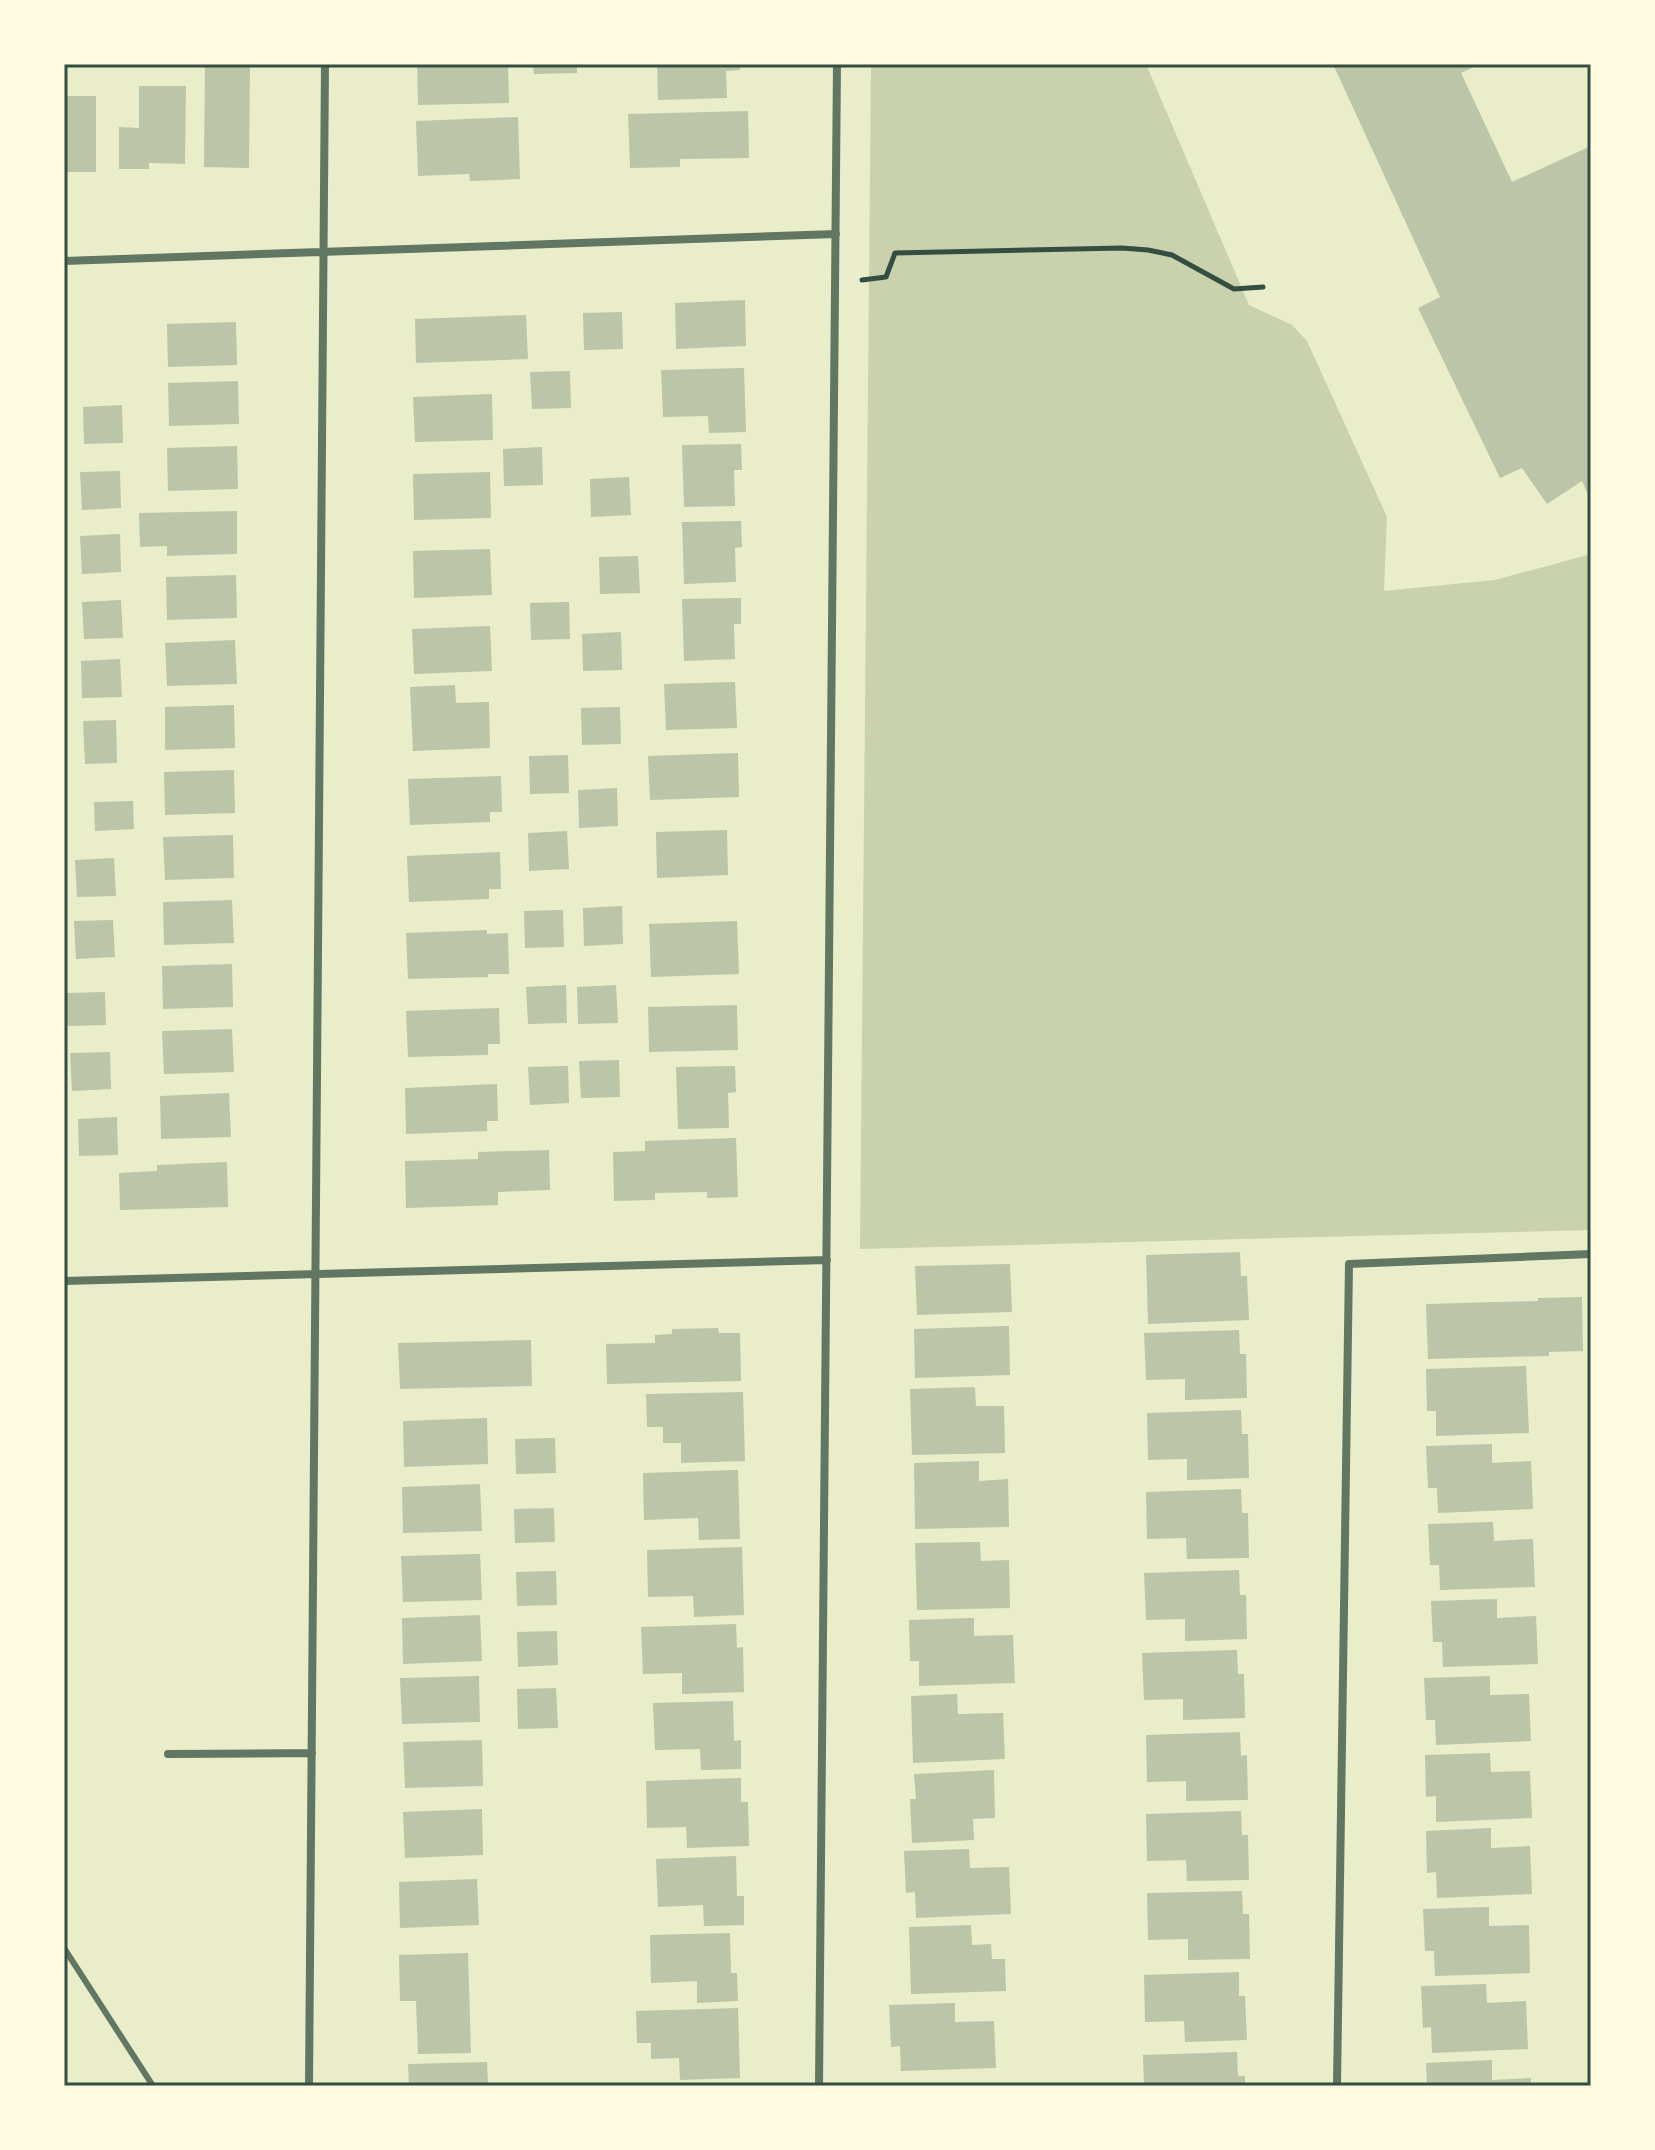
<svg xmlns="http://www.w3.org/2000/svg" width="1655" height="2150" font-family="'Space Grotesk',sans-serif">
  <rect width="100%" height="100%" fill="#e9edc9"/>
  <path fill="#cad2ad" d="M 871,64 L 1146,64 L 1249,305 L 1292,325 L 1307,341 L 1387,517 L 1384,591 L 1495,580 L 1591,554 L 1591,1230 L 860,1249 Z"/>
  <path fill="#bcc5a7" d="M 205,64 L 250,64 L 249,168 L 204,167 Z
    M 417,64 L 508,64 L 509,103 L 418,105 Z
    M 533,64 L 577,64 L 577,73 L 534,74 Z
    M 657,64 L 740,64 L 740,70 L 726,71 L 727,98 L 658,100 Z
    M 1333,64 L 1480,64 L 1461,73 L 1512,182 L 1591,146 L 1591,501 L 1582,481 L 1547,504 L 1522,468 L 1500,478 L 1418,308 L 1440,297 Z
    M 139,86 L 186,86 L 185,164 L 149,163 L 149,169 L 119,169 L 119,127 L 139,128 Z
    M 64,96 L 96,96 L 96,172 L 64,172 Z
    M 748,111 L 749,158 L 680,159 L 680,167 L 630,168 L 628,114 Z
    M 518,117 L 520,179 L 470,181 L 469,174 L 418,176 L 416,121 Z
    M 745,300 L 746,346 L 676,349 L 675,303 Z
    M 622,312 L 623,349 L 584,350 L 583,313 Z
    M 526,315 L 528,359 L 416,363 L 415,319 Z
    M 236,322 L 237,365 L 168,367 L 167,324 Z
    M 744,368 L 746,432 L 709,433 L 708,416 L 663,417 L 661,370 Z
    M 570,371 L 571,408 L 532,409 L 530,372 Z
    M 238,381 L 239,424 L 169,426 L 168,383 Z
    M 492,394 L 493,440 L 415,442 L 413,397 Z
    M 122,405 L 123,443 L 84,444 L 83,407 Z
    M 741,444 L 742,470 L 734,470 L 735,506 L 684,507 L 682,445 Z
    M 237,446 L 238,489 L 168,491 L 167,448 Z
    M 542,447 L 543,485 L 504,486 L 503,449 Z
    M 120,471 L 121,508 L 82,510 L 80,472 Z
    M 490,472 L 491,518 L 414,520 L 413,474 Z
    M 629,477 L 631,515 L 591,517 L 590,479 Z
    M 237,511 L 237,554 L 167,556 L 167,546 L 140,547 L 139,513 Z
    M 741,521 L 742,547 L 735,548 L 736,582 L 684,584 L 682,522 Z
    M 120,534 L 121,572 L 82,574 L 80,536 Z
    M 490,549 L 492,595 L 414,598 L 413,551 Z
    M 638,556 L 640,593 L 600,594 L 599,557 Z
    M 236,575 L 237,618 L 167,620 L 166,577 Z
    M 741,598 L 741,624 L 734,624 L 735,659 L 684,661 L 682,599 Z
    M 121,600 L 123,638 L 84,639 L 82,602 Z
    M 569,602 L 570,639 L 531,640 L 530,603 Z
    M 490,626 L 492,671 L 414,674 L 412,629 Z
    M 621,632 L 622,670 L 583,671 L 582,634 Z
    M 235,640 L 237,684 L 167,686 L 165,643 Z
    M 120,659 L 122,697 L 82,698 L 81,661 Z
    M 735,682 L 737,728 L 666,730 L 664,684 Z
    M 455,685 L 456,703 L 489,702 L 490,748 L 413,751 L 410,687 Z
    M 234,705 L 235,748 L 165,750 L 165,707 Z
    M 620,707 L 621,744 L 582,745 L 581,708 Z
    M 116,720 L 117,763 L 85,764 L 83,721 Z
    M 738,753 L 739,797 L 650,800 L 648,756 Z
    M 568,755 L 569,793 L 530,794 L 529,756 Z
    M 234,770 L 235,813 L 165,815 L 164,772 Z
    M 501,776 L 502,812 L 490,812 L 490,822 L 410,825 L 408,779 Z
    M 617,788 L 618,826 L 579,828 L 578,790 Z
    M 133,801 L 134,829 L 95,831 L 94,802 Z
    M 727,830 L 728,875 L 657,878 L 656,832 Z
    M 567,831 L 569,869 L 529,871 L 528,833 Z
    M 233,835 L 234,878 L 165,880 L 163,837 Z
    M 500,852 L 501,889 L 489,889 L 489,899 L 409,902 L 407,856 Z
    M 114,858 L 116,896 L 77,897 L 75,860 Z
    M 232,900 L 234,943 L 164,945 L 163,902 Z
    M 622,906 L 623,944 L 584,946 L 583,908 Z
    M 563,910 L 564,947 L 525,948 L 524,911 Z
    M 113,920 L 115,957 L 76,959 L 74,921 Z
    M 737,921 L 739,974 L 651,977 L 649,924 Z
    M 487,930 L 487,934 L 508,933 L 509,974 L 488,974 L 488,977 L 408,979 L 406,933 Z
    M 232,964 L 233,1007 L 163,1009 L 162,966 Z
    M 566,985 L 567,1023 L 528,1024 L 526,987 Z
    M 616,985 L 618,1023 L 578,1024 L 577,987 Z
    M 105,992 L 106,1025 L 67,1026 L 66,993 Z
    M 737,1005 L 738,1050 L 649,1052 L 648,1007 Z
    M 499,1008 L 500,1044 L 488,1044 L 488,1055 L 408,1057 L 406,1011 Z
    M 232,1029 L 234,1072 L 164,1074 L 162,1031 Z
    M 110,1052 L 111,1089 L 72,1091 L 70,1053 Z
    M 619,1060 L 620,1097 L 581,1098 L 579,1061 Z
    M 568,1066 L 569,1103 L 530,1105 L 528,1067 Z
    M 735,1066 L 736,1092 L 728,1093 L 729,1128 L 678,1129 L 676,1067 Z
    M 497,1084 L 498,1121 L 487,1121 L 487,1131 L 406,1134 L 405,1088 Z
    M 229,1093 L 231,1137 L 161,1139 L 160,1096 Z
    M 117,1117 L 118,1155 L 79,1156 L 78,1119 Z
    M 736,1138 L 738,1197 L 707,1198 L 707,1192 L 655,1193 L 655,1200 L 614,1201 L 613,1152 L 645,1151 L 645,1141 Z
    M 549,1150 L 550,1190 L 498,1192 L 498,1205 L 406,1208 L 405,1161 L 478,1159 L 478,1152 Z
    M 227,1162 L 228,1207 L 120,1210 L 119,1173 L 157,1171 L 157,1165 Z
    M 1240,1252 L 1241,1276 L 1247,1276 L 1249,1320 L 1148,1324 L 1146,1255 Z
    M 1010,1264 L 1012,1312 L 917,1315 L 915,1266 Z
    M 1582,1297 L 1583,1351 L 1549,1352 L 1549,1356 L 1428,1359 L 1426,1304 L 1538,1301 L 1538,1298 Z
    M 1009,1326 L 1010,1375 L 915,1378 L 914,1329 Z
    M 718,1328 L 719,1333 L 740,1333 L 741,1381 L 607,1384 L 606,1344 L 655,1343 L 655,1335 L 672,1334 L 672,1329 Z
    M 1239,1330 L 1240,1354 L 1246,1354 L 1247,1398 L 1185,1400 L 1185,1379 L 1146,1380 L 1144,1333 Z
    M 531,1340 L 532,1386 L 400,1389 L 398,1343 Z
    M 1526,1366 L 1529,1433 L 1436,1436 L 1436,1411 L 1427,1411 L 1426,1369 Z
    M 975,1387 L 976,1406 L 1004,1406 L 1005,1453 L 912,1455 L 910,1389 Z
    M 743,1392 L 745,1461 L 681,1463 L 681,1443 L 663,1443 L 663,1427 L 647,1427 L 646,1394 Z
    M 1241,1410 L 1242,1434 L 1248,1434 L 1249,1478 L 1187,1480 L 1187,1459 L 1148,1460 L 1147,1413 Z
    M 487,1418 L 488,1464 L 404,1467 L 403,1421 Z
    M 555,1438 L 556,1473 L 516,1474 L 515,1439 Z
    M 1492,1444 L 1492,1463 L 1531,1461 L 1533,1509 L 1438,1513 L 1437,1488 L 1428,1488 L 1426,1446 Z
    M 979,1461 L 979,1481 L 1008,1479 L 1009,1527 L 915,1529 L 914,1463 Z
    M 738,1470 L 740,1539 L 699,1540 L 698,1518 L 644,1520 L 643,1473 Z
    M 480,1484 L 482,1531 L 403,1533 L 402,1487 Z
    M 1241,1489 L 1242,1513 L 1248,1513 L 1249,1558 L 1187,1559 L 1186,1538 L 1147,1539 L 1146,1492 Z
    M 554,1508 L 555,1542 L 515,1543 L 514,1509 Z
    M 1493,1522 L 1494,1541 L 1533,1539 L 1535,1587 L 1440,1590 L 1439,1565 L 1430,1565 L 1428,1524 Z
    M 980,1542 L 981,1561 L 1009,1560 L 1010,1608 L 917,1610 L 915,1543 Z
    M 742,1547 L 744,1615 L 694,1617 L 693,1596 L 648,1597 L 647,1550 Z
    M 480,1554 L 482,1600 L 403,1602 L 401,1556 Z
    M 1239,1570 L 1240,1595 L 1246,1595 L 1247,1639 L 1185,1641 L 1185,1619 L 1146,1620 L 1144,1573 Z
    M 556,1571 L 557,1605 L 517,1606 L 516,1572 Z
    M 1497,1599 L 1497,1618 L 1536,1616 L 1538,1664 L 1443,1667 L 1442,1642 L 1433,1642 L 1431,1601 Z
    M 480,1615 L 482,1661 L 403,1664 L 402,1618 Z
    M 974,1618 L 974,1636 L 1013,1635 L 1015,1683 L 919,1686 L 919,1661 L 910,1661 L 909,1620 Z
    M 736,1624 L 737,1648 L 743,1647 L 744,1692 L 682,1694 L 682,1673 L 643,1674 L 641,1627 Z
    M 557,1631 L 558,1665 L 518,1667 L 517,1632 Z
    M 1237,1650 L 1238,1674 L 1244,1674 L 1245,1718 L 1183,1720 L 1183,1699 L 1144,1700 L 1142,1653 Z
    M 479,1676 L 480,1722 L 402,1724 L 400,1678 Z
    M 1490,1676 L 1490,1695 L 1529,1694 L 1531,1741 L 1436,1745 L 1435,1720 L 1426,1720 L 1424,1678 Z
    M 556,1688 L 558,1728 L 518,1729 L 517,1689 Z
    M 957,1694 L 958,1714 L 1003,1713 L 1005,1759 L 913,1763 L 911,1696 Z
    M 733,1701 L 734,1741 L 741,1740 L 741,1769 L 701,1770 L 700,1749 L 655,1750 L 653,1703 Z
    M 1240,1732 L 1241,1756 L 1247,1755 L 1248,1800 L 1186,1801 L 1186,1781 L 1147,1782 L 1146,1735 Z
    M 482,1740 L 483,1786 L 405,1788 L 403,1742 Z
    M 1490,1753 L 1491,1772 L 1530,1771 L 1532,1818 L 1436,1822 L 1436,1796 L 1426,1797 L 1425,1755 Z
    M 994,1770 L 995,1818 L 973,1819 L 974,1840 L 912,1843 L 910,1799 L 916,1799 L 914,1774 Z
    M 741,1778 L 741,1802 L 748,1802 L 749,1846 L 687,1848 L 686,1827 L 647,1828 L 646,1781 Z
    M 482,1809 L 483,1855 L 405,1858 L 403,1812 Z
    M 1241,1811 L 1242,1835 L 1248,1835 L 1249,1880 L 1187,1881 L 1186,1860 L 1147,1861 L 1146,1814 Z
    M 1491,1828 L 1491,1848 L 1530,1846 L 1532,1894 L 1437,1898 L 1436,1872 L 1427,1873 L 1426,1831 Z
    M 969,1849 L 970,1868 L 1009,1867 L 1011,1914 L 916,1918 L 915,1892 L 906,1893 L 904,1851 Z
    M 736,1856 L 737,1896 L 744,1896 L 744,1925 L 704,1926 L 703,1905 L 658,1907 L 656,1859 Z
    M 477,1879 L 479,1925 L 400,1928 L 399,1882 Z
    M 1242,1891 L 1243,1914 L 1249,1914 L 1250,1959 L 1188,1960 L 1188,1939 L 1148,1940 L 1147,1893 Z
    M 1489,1907 L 1489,1926 L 1529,1925 L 1530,1973 L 1435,1976 L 1434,1951 L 1425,1951 L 1423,1909 Z
    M 971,1925 L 972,1945 L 991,1944 L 992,1959 L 1005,1959 L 1006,1991 L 911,1994 L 909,1927 Z
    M 730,1933 L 731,1973 L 737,1973 L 738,2001 L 697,2003 L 697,1981 L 651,1983 L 650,1935 Z
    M 468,1953 L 471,2053 L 418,2054 L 416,2001 L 400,2001 L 399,1955 Z
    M 1239,1972 L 1239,1996 L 1245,1996 L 1247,2040 L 1185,2042 L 1184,2021 L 1145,2022 L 1144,1975 Z
    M 1486,1984 L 1487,2003 L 1526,2001 L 1528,2049 L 1432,2053 L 1431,2027 L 1423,2028 L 1421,1986 Z
    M 955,2003 L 955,2022 L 994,2021 L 996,2068 L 901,2071 L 900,2046 L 891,2047 L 889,2005 Z
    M 738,2008 L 740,2078 L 680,2080 L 679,2058 L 651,2059 L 651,2043 L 637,2043 L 636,2011 Z
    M 1237,2052 L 1238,2076 L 1245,2076 L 1245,2086 L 1144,2086 L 1143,2055 Z
    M 1492,2060 L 1492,2080 L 1531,2078 L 1531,2086 L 1427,2086 L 1426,2063 Z
    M 487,2062 L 488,2086 L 409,2086 L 408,2064 Z"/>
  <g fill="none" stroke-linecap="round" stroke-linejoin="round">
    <path stroke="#344e41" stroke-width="5" d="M 862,280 L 886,277 L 895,253 L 1122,248 L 1148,250 L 1172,255 L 1234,289 L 1263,287"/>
    <path stroke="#617663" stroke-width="6" d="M 64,1948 L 153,2086"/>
    <path stroke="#617663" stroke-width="8" d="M 64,261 L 836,234
      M 64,1281 L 827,1260
      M 168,1754 L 312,1753
      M 309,2086 L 325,64
      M 819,2086 L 837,64
      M 1337,2086 L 1349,1264 L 1591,1254"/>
  </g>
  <rect width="1655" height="2150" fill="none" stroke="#fefae0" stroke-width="132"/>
  <rect x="66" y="66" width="1523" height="2018" fill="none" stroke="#344e41" stroke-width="3"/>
</svg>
